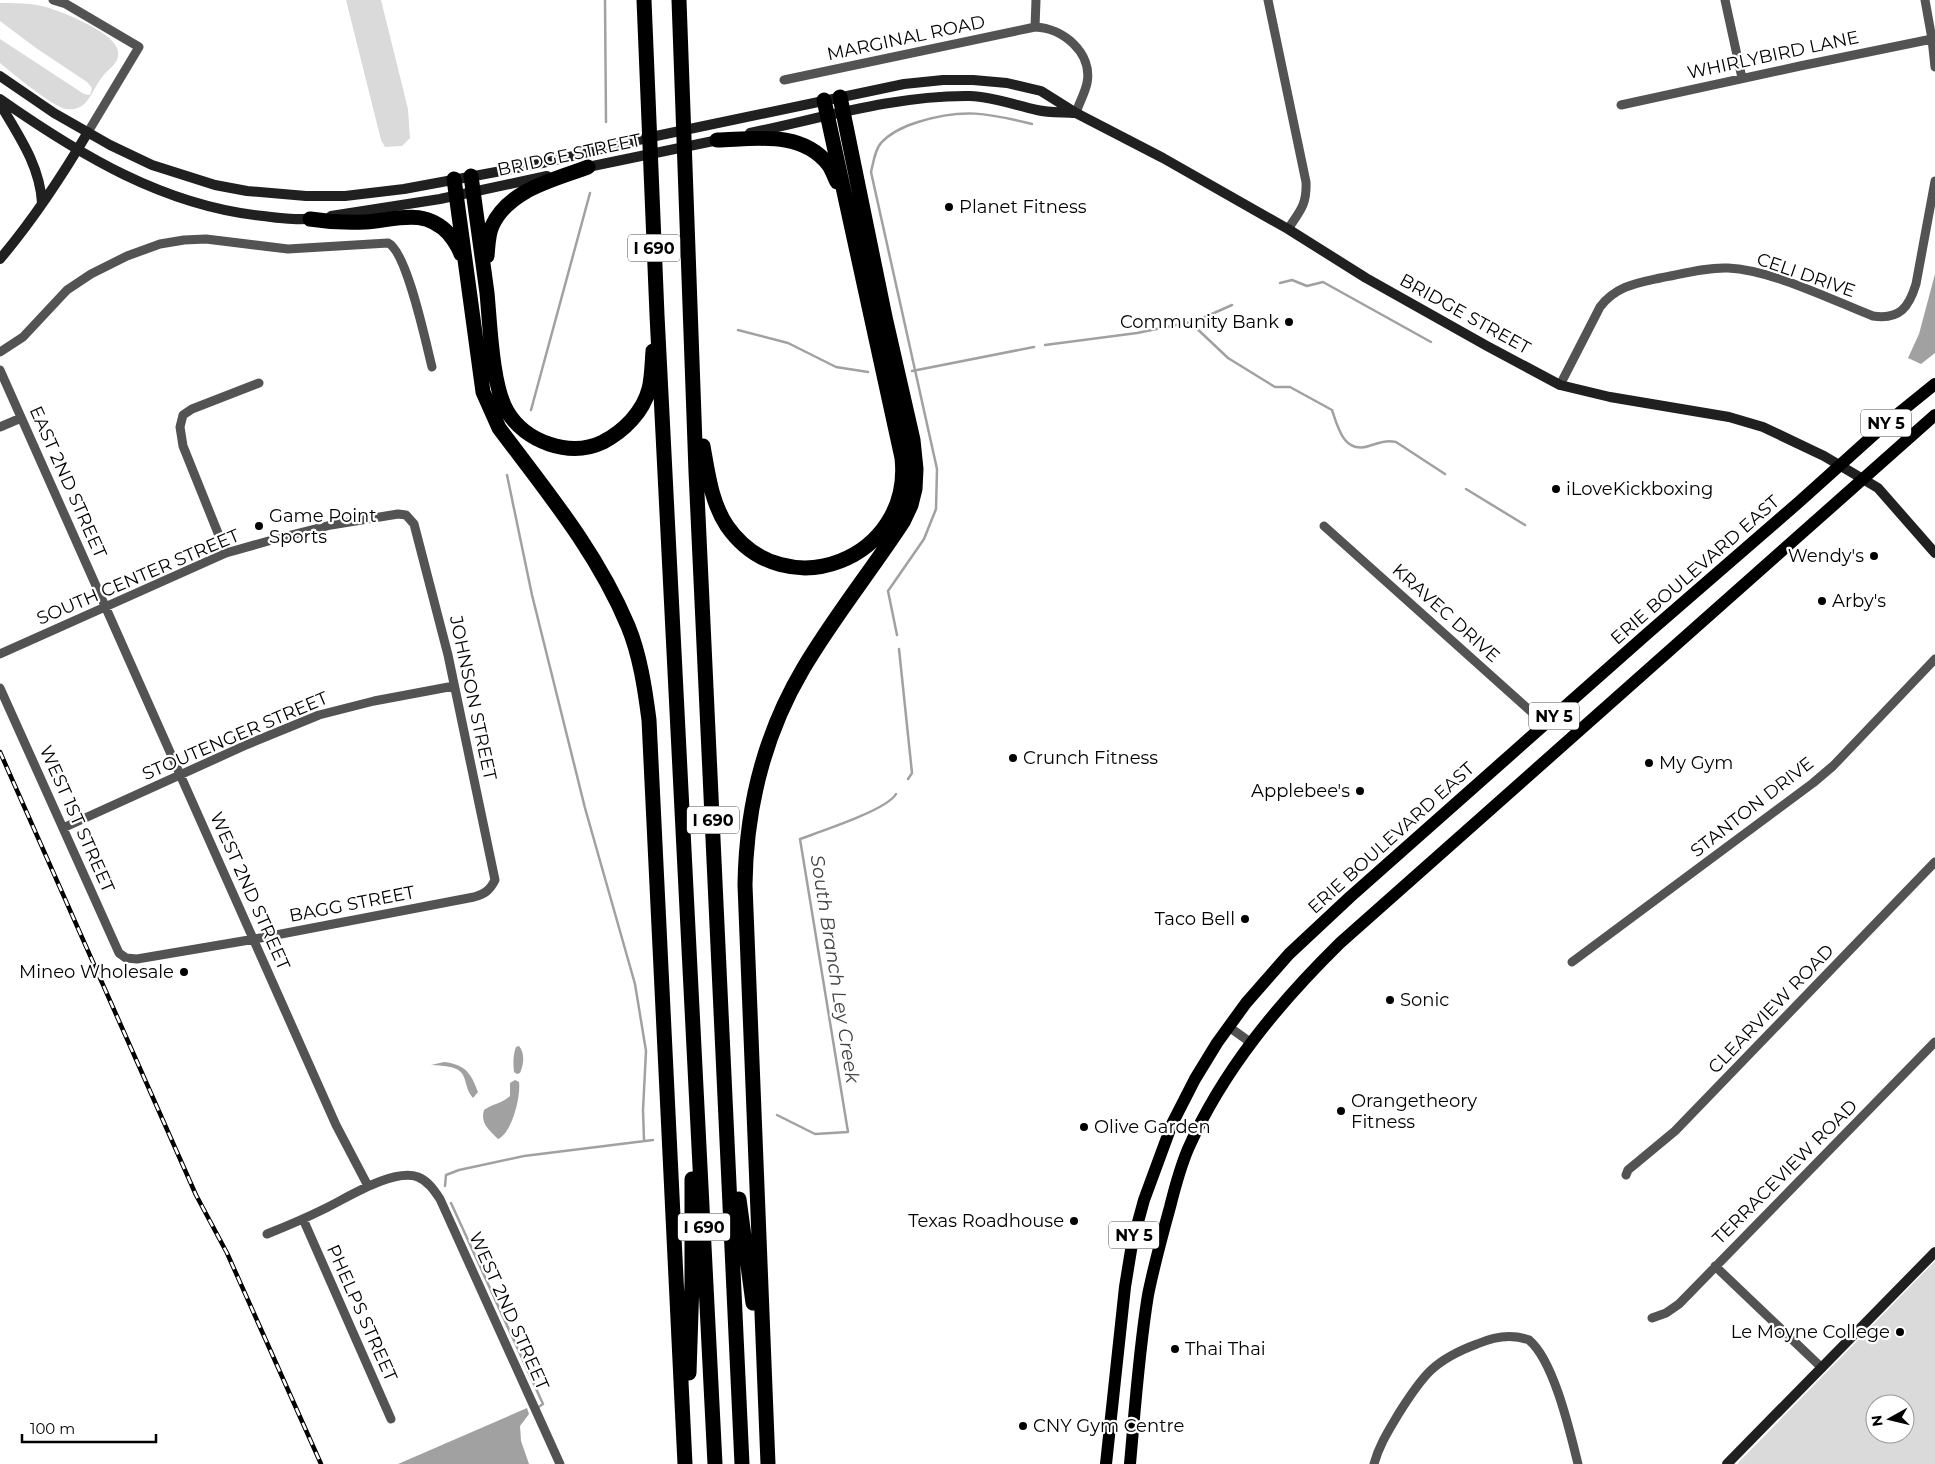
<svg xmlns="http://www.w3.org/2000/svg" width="1935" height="1464" font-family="Montserrat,sans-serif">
  <rect width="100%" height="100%" fill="#fff"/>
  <path fill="#dadada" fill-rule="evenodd" d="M 346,0 L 381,0 L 408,109 L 410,138 L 402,146 L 385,147 L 381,140 Z
    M 0,3 C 14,3 29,3 42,6 C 59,10 111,31 117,48 C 122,62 110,67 103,76 C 91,90 89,112 66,109 C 53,107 12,73 0,63 L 0,39 L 84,94 L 90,95 L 92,88 L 87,82 L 36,48 L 0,21 Z
    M 1935,1261 L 1935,1464 L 1739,1464 L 1738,1463 ZM 1875,1404 L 1905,1404 L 1905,1434 L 1875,1434 Z"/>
  <path fill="#a1a1a1" d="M 1935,274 L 1935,353 L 1921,364 L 1908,358 L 1919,334 Z
    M 519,1046 C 525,1053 524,1064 520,1073 L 517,1074 L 514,1072 C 513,1063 513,1055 516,1047 Z
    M 444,1062 C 466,1065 471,1073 478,1092 L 473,1098 C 466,1090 467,1083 463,1075 C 458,1065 440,1066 431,1065 Z
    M 515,1080 L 519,1082 C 521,1096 512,1133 498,1139 C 489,1130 480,1123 484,1110 C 492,1104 503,1103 510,1096 L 510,1083 Z
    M 527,1408 L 529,1414 L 520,1426 L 521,1441 L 529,1464 L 398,1464 Z"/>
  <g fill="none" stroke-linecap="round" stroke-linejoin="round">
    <path stroke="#a1a1a1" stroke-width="2.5" d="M 605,0 L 606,122
      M 1280,283 L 1292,280 L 1307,286 L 1323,282 L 1431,342
      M 1191,323 L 1228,358 L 1275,387 L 1290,387 L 1332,410 C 1338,428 1344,454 1369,446 C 1379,443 1385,440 1396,442 L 1445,474
      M 738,330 L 788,343 L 836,367 L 868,372
      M 1045,345 L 1137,333 L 1196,321 L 1232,305
      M 912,371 L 1034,347
      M 531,410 L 590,193
      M 507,475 L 532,595 L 585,808 L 635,984 L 646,1051 L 643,1110 L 644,1140
      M 1466,489 L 1525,525
      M 897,635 L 888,591 L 924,539 L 936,509 L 937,469 L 871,172 C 873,164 875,149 881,143 C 890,133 905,126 918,122 C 962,108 988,113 1032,124
      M 899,649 L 912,773 L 908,779
      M 777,1115 L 815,1134 L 848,1132 L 800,839 C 819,832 887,810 896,794
      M 445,1186 L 446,1175 L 459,1170 L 524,1156 L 653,1140
      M 451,1203 L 543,1404 L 537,1408"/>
    <path stroke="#535353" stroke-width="9" d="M 53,0 L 66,4 L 139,47 L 88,132
      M 1036,0 L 1035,27 C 1063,28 1093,53 1087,83 C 1085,93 1079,103 1076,113
      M 1268,0 L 1306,182 C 1307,205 1300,211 1288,229
      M 1725,0 L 1742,78
      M 1925,0 L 1932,39 L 1935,67
      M 784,80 L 1035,27
      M 1621,105 L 1800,66 L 1932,39
      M 0,352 L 23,337 L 67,290 L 91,274 L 127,256 L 160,244 L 184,240 L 206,239 L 288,249 L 388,243 C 407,251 426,344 432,367
      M 0,370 L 336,1125 L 368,1186
      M 1560,385 L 1600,307 C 1616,286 1637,283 1660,278 C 1682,274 1706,267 1728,268 C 1772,270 1832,300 1873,316 C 1900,320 1909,307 1916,284 L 1935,181
      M 0,427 L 21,418
      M 1324,526 L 1545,724
      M 226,553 L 183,446 L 180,427 L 183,415 L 192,409 L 259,383
      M 0,654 L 226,553 L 279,538 L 331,525 L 398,514 L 406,515 L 414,524 L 448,655 L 495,880 C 490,890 485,894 474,897 L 255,939 L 137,959 L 126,958 L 119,953 L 0,688
      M 63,828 L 246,745 L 319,715 L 374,701 L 454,686
      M 1572,962 L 1813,783 L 1833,766 L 1935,659
      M 1229,1027 L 1250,1042
      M 1626,1175 L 1628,1170 L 1675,1131 L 1935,862
      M 303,1219 L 391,1419
      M 267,1234 C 287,1226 306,1218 324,1209 C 347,1198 393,1168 418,1177 C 428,1181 434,1190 440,1199 L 560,1464
      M 1715,1266 L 1822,1368
      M 1652,1318 L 1666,1313 L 1679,1304 L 1935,1042
      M 1374,1464 C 1379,1445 1389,1430 1399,1413 C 1423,1375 1434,1360 1477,1344 C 1493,1337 1511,1333 1529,1340 C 1554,1361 1570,1432 1578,1464"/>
    <path stroke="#202020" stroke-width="10" d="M 0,76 L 54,113 L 110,145 L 152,165 L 215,185 L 247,191 L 306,196 L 345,196 L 404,189 L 539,164 L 656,136 L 904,84 L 943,80 L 973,80 L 1007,83 L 1041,91 L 1076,113 L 1163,158 L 1288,229 L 1366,278 L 1487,346 L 1560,385 L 1610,397 L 1729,417 L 1763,427 L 1824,456 L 1878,488 L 1935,553
      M 0,99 C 80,155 164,206 263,216 C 280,218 299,221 316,218
      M 0,104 C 19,136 40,166 42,203
      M 750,133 C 822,118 896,95 970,96 C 993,97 1015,105 1037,110 C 1049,113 1063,112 1075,113
      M 583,168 L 723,139
      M 331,216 L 440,199 L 547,176
      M 0,259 C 33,220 62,176 88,132
      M 1727,1464 L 1935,1252"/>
    <path stroke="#000" stroke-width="12" d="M 1106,1464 L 1125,1287 L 1132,1244 L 1144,1200 L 1172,1124 L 1195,1079 L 1217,1043 L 1246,1003 L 1289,954 L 1350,897 L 1648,633 L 1799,502 L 1888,422 L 1935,384
      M 1130,1464 C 1135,1408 1139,1350 1148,1295 C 1154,1265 1162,1236 1170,1207 C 1175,1187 1180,1168 1188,1149 C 1223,1070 1279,1003 1340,943 L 1935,415"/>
    <path stroke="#000" stroke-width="15" d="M 644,0 L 657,315 L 715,1464
      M 679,0 L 696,472 L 742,1464
      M 717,140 C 755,139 801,130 828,164 C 832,169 834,176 837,182
      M 471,176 C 476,215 482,254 487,293 C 490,324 492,386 507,411 C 525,442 570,458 603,442 C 624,431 643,412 649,389 C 652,377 652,363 653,351
      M 454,179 L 483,392 L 499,428 C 547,492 597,552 628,626 C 640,655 645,689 649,720 L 685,1464
      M 310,219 C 329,222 346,223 365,222 C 396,220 424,207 449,234 C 455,241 458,246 461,254
      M 487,256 C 488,246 488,235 492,226 C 509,189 554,180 588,167
      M 703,446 C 708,473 711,502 727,526 C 785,609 913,559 902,458 L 824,100
      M 739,1199 L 753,1303
      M 689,1373 L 692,1282 L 692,1179
      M 768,1464 L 745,885 C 746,809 764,735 803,669 C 833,618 871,571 903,522 L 911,505 L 915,489 L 916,469 L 913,440 L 885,317 L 840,97"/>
    <defs>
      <path id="rail" d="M 0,752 L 196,1195 L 227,1253 L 321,1464"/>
    </defs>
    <use href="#rail" stroke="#000" stroke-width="4.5"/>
    <use href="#rail" stroke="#fff" stroke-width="2.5" stroke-dasharray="8" stroke-linecap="butt"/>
  </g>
  <g fill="#000" stroke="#fff" stroke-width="2">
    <circle cx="949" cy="207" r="5"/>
    <circle cx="1289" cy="322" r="5"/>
    <circle cx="1556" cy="489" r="5"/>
    <circle cx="259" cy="526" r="5"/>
    <circle cx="1874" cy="556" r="5"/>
    <circle cx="1822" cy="601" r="5"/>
    <circle cx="1013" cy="758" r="5"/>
    <circle cx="1649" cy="763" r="5"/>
    <circle cx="1360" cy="791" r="5"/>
    <circle cx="1245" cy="919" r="5"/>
    <circle cx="184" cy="972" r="5"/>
    <circle cx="1390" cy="1000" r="5"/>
    <circle cx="1341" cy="1111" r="5"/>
    <circle cx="1084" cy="1127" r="5"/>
    <circle cx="1074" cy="1221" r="5"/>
    <circle cx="1900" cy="1332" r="5"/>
    <circle cx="1175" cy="1349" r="5"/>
    <circle cx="1023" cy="1426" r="5"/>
  </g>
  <g text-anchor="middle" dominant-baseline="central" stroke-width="4.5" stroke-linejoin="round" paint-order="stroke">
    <g fill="#fff" stroke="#4c4c4c" stroke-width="1">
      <rect x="628" y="234.5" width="52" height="27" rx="4"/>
      <rect x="1861" y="409.5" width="50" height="27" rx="4"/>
      <rect x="1529" y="702.5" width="50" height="27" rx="4"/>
      <rect x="687" y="806.5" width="52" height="27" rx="4"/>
      <rect x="678" y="1213.5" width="52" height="27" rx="4"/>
      <rect x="1109" y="1221.5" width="50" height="27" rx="4"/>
    </g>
    <g font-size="16" font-weight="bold" fill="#000">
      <text x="654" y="248">I 690</text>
      <text x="1886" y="423">NY 5</text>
      <text x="1554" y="716">NY 5</text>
      <text x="713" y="820">I 690</text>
      <text x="704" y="1227">I 690</text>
      <text x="1134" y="1235">NY 5</text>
    </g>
    <g font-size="18" fill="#000" stroke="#fff">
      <text transform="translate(906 38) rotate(-12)">MARGINAL ROAD</text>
      <text transform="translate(1773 55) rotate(-12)">WHIRLYBIRD LANE</text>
      <text transform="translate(569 155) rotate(-12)">BRIDGE STREET</text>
      <text transform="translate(1806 275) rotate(19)">CELI DRIVE</text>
      <text transform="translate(1465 314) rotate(29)">BRIDGE STREET</text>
      <text transform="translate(68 482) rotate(66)">EAST 2ND STREET</text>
      <text transform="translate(1695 570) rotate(-41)">ERIE BOULEVARD EAST</text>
      <text transform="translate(138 577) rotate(-23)">SOUTH CENTER STREET</text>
      <text transform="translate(1446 613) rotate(42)">KRAVEC DRIVE</text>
      <text transform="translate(473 698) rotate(78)">JOHNSON STREET</text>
      <text transform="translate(235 736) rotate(-23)">STOUTENGER STREET</text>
      <text transform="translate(1752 807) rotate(-38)">STANTON DRIVE</text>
      <text transform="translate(77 819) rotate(66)">WEST 1ST STREET</text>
      <text transform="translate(1391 838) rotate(-42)">ERIE BOULEVARD EAST</text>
      <text transform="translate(250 891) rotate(66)">WEST 2ND STREET</text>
      <text transform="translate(352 904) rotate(-11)">BAGG STREET</text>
      <text transform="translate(1771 1009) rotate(-46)">CLEARVIEW ROAD</text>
      <text transform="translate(1785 1172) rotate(-45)">TERRACEVIEW ROAD</text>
      <text transform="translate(509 1311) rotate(66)">WEST 2ND STREET</text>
      <text transform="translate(362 1313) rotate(66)">PHELPS STREET</text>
    </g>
    <g font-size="18" fill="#000" stroke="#fff" text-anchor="start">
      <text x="959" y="207">Planet Fitness</text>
      <text x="1279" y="322" text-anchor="end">Community Bank</text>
      <text x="1566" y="489">iLoveKickboxing</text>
      <text x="269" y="516">Game Point<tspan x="269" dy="21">Sports</tspan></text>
      <text x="1864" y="556" text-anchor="end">Wendy's</text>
      <text x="1832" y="601">Arby's</text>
      <text x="1023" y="758">Crunch Fitness</text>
      <text x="1659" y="763">My Gym</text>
      <text x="1350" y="791" text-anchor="end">Applebee's</text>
      <text x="1235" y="919" text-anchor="end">Taco Bell</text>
      <text x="174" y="972" text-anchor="end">Mineo Wholesale</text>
      <text x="1400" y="1000">Sonic</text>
      <text x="1351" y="1101">Orangetheory<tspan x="1351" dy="21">Fitness</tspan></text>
      <text x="1094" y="1127">Olive Garden</text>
      <text x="1064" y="1221" text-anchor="end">Texas Roadhouse</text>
      <text x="1890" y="1332" text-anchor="end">Le Moyne College</text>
      <text x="1185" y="1349">Thai Thai</text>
      <text x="1033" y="1426">CNY Gym Centre</text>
    </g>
    <g font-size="19" font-style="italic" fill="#424242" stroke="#fff">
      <text transform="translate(835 969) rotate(81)">South Branch Ley Creek</text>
    </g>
  </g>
  <g transform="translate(1890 1419) rotate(262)"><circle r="24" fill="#ffffff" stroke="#999999"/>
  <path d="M0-4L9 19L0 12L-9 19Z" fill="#000000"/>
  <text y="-8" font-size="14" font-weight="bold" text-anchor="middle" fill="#000000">N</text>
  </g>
  <path d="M22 1434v8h134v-8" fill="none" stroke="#000000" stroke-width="2.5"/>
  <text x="30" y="1434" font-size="15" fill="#000000" stroke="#ffffff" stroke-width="4" paint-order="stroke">100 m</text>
</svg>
